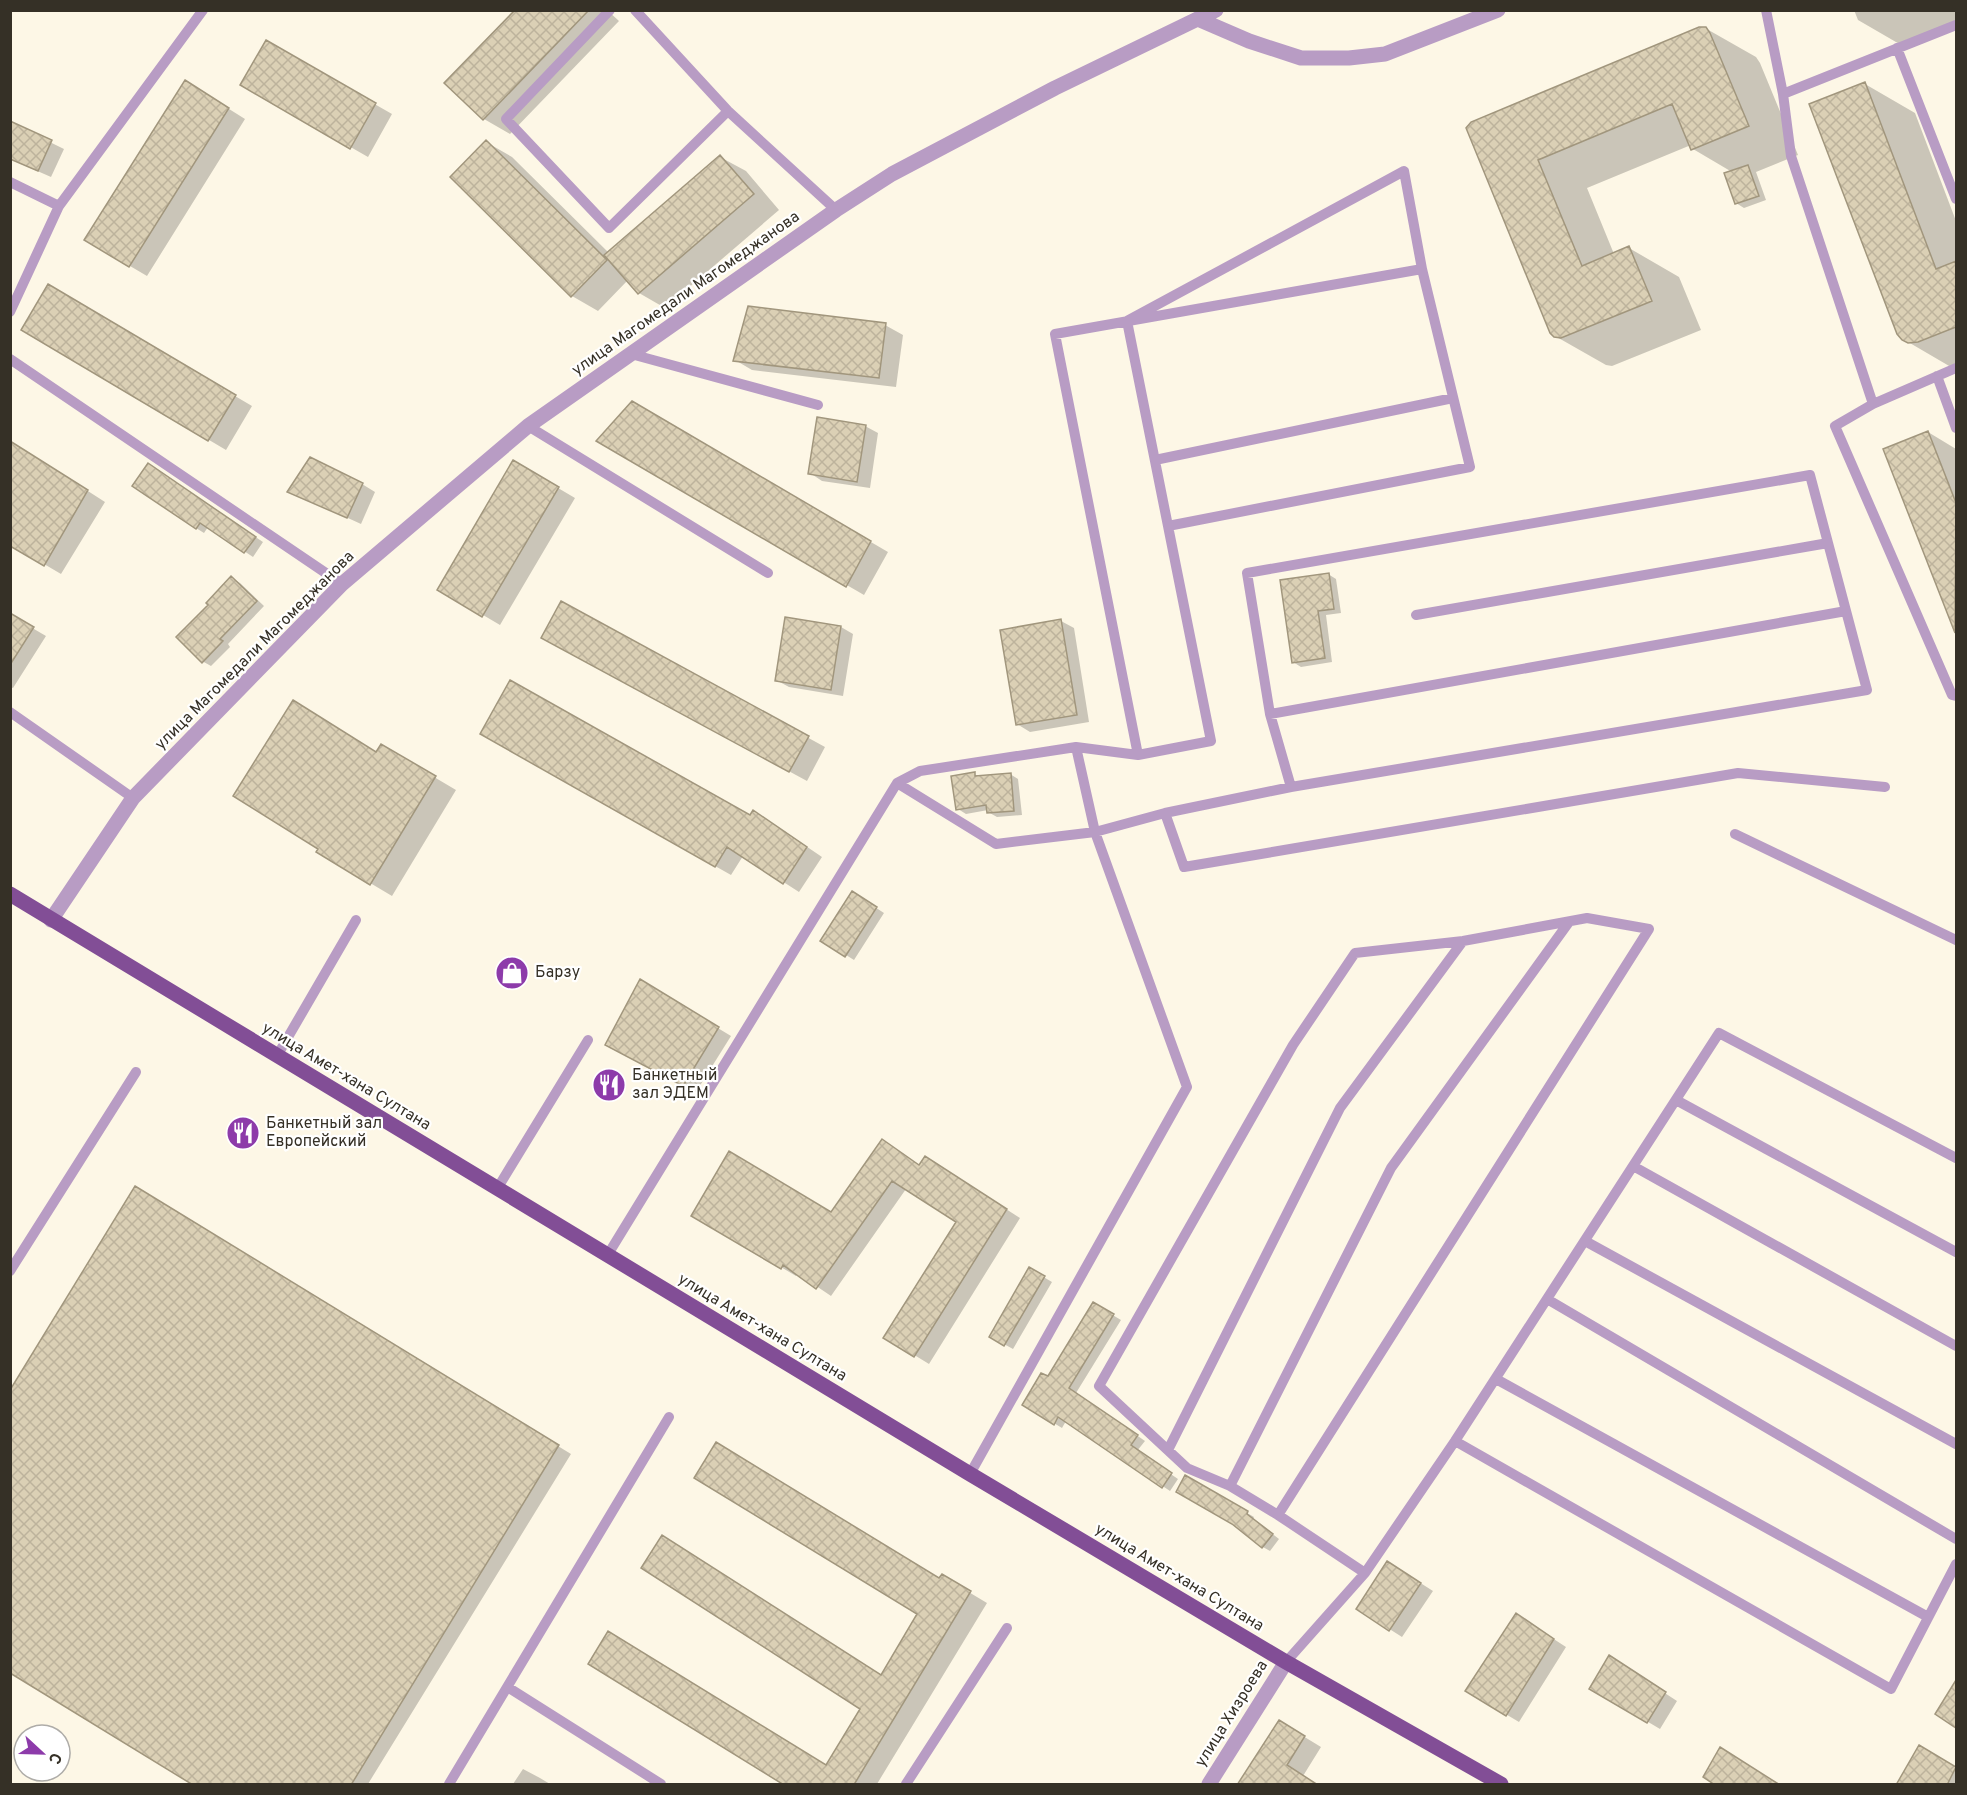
<svg xmlns="http://www.w3.org/2000/svg" width="1967" height="1795" font-family="Overpass,sans-serif">
  <defs>
    <pattern id="building-cross-hatch" width="8" height="8" patternUnits="userSpaceOnUse" patternTransform="scale(1.5)"><rect width="8" height="8" fill="#dbd0b5"/><path d="M0 0l8 8M0 8l8-8" fill="none" stroke="#bdb39c"/></pattern>
  </defs>
  <rect width="100%" height="100%" fill="#fdf7e6"/>
  <path fill="#0003" d="M 517,10 L 607,10 L 619,21 L 510,134 L 484,119 Z
    M 1854,10 L 1956,10 L 1956,28 L 1908,49 L 1858,20 Z
    M 1705,28 L 1756,57 L 1760,63 L 1798,155 L 1756,172 L 1766,200 L 1744,208 L 1736,203 L 1732,172 L 1693,149 L 1691,145 L 1587,188 L 1614,254 L 1629,248 L 1679,277 L 1701,330 L 1612,366 L 1606,365 L 1555,336 L 1468,128 Z
    M 266,42 L 392,114 L 368,157 L 242,85 Z
    M 1865,84 L 1915,113 L 1956,221 L 1956,370 L 1903,339 Z
    M 202,92 L 245,119 L 147,276 L 130,266 Z
    M 10,119 L 15,125 L 64,149 L 51,177 L 10,159 Z
    M 486,142 L 512,157 L 609,253 L 720,157 L 746,171 L 779,210 L 665,308 L 639,293 L 628,280 L 598,311 L 572,296 L 452,177 Z
    M 48,286 L 252,406 L 226,450 L 23,330 Z
    M 885,325 L 903,335 L 896,387 L 752,370 L 735,360 Z
    M 633,403 L 888,552 L 864,595 L 598,441 Z
    M 865,426 L 878,433 L 870,488 L 822,481 L 810,473 Z
    M 1928,432 L 1956,449 L 1956,631 L 1885,449 Z
    M 10,441 L 105,502 L 61,574 L 10,544 Z
    M 514,462 L 575,498 L 500,625 L 439,589 Z
    M 156,470 L 263,542 L 253,557 L 208,527 L 204,533 L 196,528 Z
    M 362,484 L 375,492 L 361,524 L 289,491 Z
    M 1328,574 L 1336,579 L 1341,613 L 1326,615 L 1332,662 L 1301,667 L 1293,662 Z
    M 232,578 L 240,583 L 264,606 L 228,644 L 230,647 L 211,666 L 202,661 L 210,605 Z
    M 562,603 L 825,747 L 807,781 L 560,647 Z
    M 10,615 L 46,636 L 13,688 L 10,687 Z
    M 1061,621 L 1074,628 L 1089,722 L 1030,732 L 1017,724 Z
    M 841,627 L 853,634 L 843,696 L 789,687 L 776,680 Z
    M 482,734 L 769,821 L 822,857 L 799,892 L 743,856 L 731,875 Z
    M 377,753 L 402,758 L 456,790 L 392,896 L 318,852 Z
    M 974,774 L 980,777 L 1010,774 L 1018,779 L 1022,815 L 997,817 L 988,812 L 988,810 L 966,814 L 958,809 Z
    M 861,898 L 884,913 L 854,960 L 822,940 Z
    M 640,981 L 731,1036 L 696,1092 L 620,1052 Z
    M 882,1141 L 920,1166 L 939,1166 L 1020,1218 L 929,1364 L 885,1337 L 958,1222 L 906,1189 L 831,1296 L 797,1273 L 796,1276 L 693,1215 L 831,1214 Z
    M 148,1195 L 571,1454 L 368,1784 L 196,1784 Z
    M 1030,1269 L 1052,1282 L 1013,1349 L 991,1337 Z
    M 1094,1304 L 1121,1320 L 1076,1393 L 1145,1441 L 1137,1451 L 1178,1479 L 1170,1491 L 1066,1421 L 1062,1428 L 1024,1405 L 1048,1378 Z
    M 1187,1478 L 1254,1517 L 1253,1519 L 1279,1539 L 1270,1551 L 1263,1547 L 1233,1523 Z
    M 1400,1570 L 1433,1591 L 1402,1637 L 1358,1609 Z
    M 942,1576 L 987,1603 L 877,1784 L 787,1784 L 827,1767 Z
    M 1529,1623 L 1566,1647 L 1519,1722 L 1467,1691 Z
    M 1622,1665 L 1677,1701 L 1660,1729 L 1591,1688 Z
    M 1956,1682 L 1956,1726 L 1937,1714 Z
    M 1280,1722 L 1321,1747 L 1303,1776 L 1239,1784 Z
    M 1920,1747 L 1956,1769 L 1956,1784 L 1898,1784 Z
    M 523,1769 L 540,1778 L 550,1784 L 513,1784 Z"/>
  <path fill="url(#building-cross-hatch)" stroke="#a1967d" stroke-width="1.5" d="M 515,10 L 589,10 L 483,120 L 444,83 Z
    M 1699,27 L 1706,27 L 1710,33 L 1749,126 L 1691,150 L 1672,104 L 1538,160 L 1582,266 L 1629,246 L 1652,301 L 1561,338 L 1554,337 L 1550,333 L 1466,128 L 1471,122 Z
    M 266,40 L 376,103 L 350,149 L 240,85 Z
    M 185,80 L 229,108 L 129,267 L 84,240 Z
    M 1865,82 L 1936,269 L 1956,261 L 1956,327 L 1918,342 L 1908,343 L 1902,340 L 1897,334 L 1809,104 Z
    M 10,121 L 52,140 L 38,171 L 10,159 Z
    M 486,140 L 607,260 L 571,297 L 450,177 Z
    M 720,155 L 754,194 L 638,294 L 604,255 Z
    M 1748,165 L 1759,196 L 1735,204 L 1724,173 Z
    M 48,284 L 236,395 L 208,441 L 21,330 Z
    M 748,306 L 886,323 L 879,378 L 733,361 Z
    M 632,401 L 871,541 L 846,587 L 596,441 Z
    M 817,417 L 866,425 L 857,482 L 808,474 Z
    M 1928,431 L 1956,503 L 1955,633 L 1883,449 Z
    M 10,441 L 88,490 L 44,566 L 10,546 Z
    M 310,457 L 363,483 L 347,518 L 287,492 Z
    M 513,460 L 559,487 L 482,617 L 437,590 Z
    M 148,463 L 256,537 L 244,553 L 200,523 L 196,529 L 132,486 Z
    M 1329,573 L 1334,609 L 1318,611 L 1325,658 L 1292,663 L 1280,580 Z
    M 231,576 L 257,601 L 220,639 L 223,641 L 202,663 L 176,637 L 208,605 L 206,603 Z
    M 561,601 L 809,736 L 789,772 L 541,638 Z
    M 10,613 L 34,627 L 10,665 Z
    M 785,617 L 841,626 L 831,690 L 775,681 Z
    M 1061,619 L 1077,715 L 1016,725 L 1000,630 Z
    M 510,680 L 750,815 L 753,810 L 807,847 L 783,884 L 727,847 L 715,867 L 480,734 Z
    M 293,700 L 376,752 L 381,744 L 436,776 L 370,885 L 316,852 L 318,849 L 233,796 Z
    M 975,772 L 975,776 L 1011,773 L 1014,811 L 987,813 L 986,805 L 956,810 L 951,776 Z
    M 852,891 L 877,907 L 845,957 L 820,941 Z
    M 640,979 L 719,1027 L 683,1086 L 605,1045 Z
    M 882,1139 L 919,1165 L 925,1156 L 1007,1209 L 914,1357 L 883,1338 L 956,1222 L 892,1181 L 816,1289 L 783,1265 L 781,1269 L 691,1216 L 729,1151 L 831,1212 Z
    M 135,1186 L 559,1445 L 351,1785 L 193,1785 L 10,1673 L 10,1390 Z
    M 1029,1267 L 1045,1276 L 1004,1346 L 989,1337 Z
    M 1093,1302 L 1114,1314 L 1069,1388 L 1138,1435 L 1131,1445 L 1172,1473 L 1162,1488 L 1058,1417 L 1054,1425 L 1022,1405 L 1041,1373 L 1048,1376 Z
    M 716,1442 L 939,1578 L 942,1574 L 971,1591 L 855,1783 L 857,1785 L 784,1785 L 588,1664 L 608,1631 L 826,1765 L 860,1709 L 641,1568 L 662,1535 L 881,1675 L 917,1614 L 694,1478 Z
    M 1185,1475 L 1248,1511 L 1247,1514 L 1273,1534 L 1262,1548 L 1232,1524 L 1176,1492 Z
    M 1387,1561 L 1421,1583 L 1389,1631 L 1356,1609 Z
    M 1516,1613 L 1554,1639 L 1506,1716 L 1465,1691 Z
    M 1609,1655 L 1666,1692 L 1647,1723 L 1589,1689 Z
    M 1956,1680 L 1956,1728 L 1935,1714 Z
    M 1279,1720 L 1305,1736 L 1287,1765 L 1318,1785 L 1237,1785 Z
    M 1919,1745 L 1956,1767 L 1947,1785 L 1896,1785 Z
    M 1720,1747 L 1780,1785 L 1715,1785 L 1703,1777 Z"/>
  <g fill="none" stroke-linecap="round" stroke-linejoin="round">
    <path stroke="#b89cc4" stroke-width="10" d="M 610,10 L 506,119 L 609,228 L 728,111
      M 635,10 L 728,111 L 836,210
      M 1766,10 L 1783,94 L 1791,156 L 1873,404
      M 1897,48 L 1956,199
      M 1783,94 L 1956,25
      M 10,182 L 59,206
      M 10,312 L 59,206 L 203,10
      M 631,354 L 818,405
      M 10,359 L 342,584
      M 1956,368 L 1873,404 L 1835,426 L 1952,695 L 1956,696
      M 1937,376 L 1956,428
      M 528,426 L 768,573
      M 1155,460 L 1453,398
      M 1416,615 L 1828,543
      M 10,712 L 133,798
      M 1270,714 L 1846,611
      M 1076,747 L 1138,755 L 1211,741 C 1183,601 1155,461 1127,321 L 1404,171 L 1422,269 L 1470,467 L 1168,526
      M 1138,755 L 1055,334 L 1422,269
      M 1165,813 L 1184,867 L 1738,773 L 1885,787
      M 1735,834 L 1956,940
      M 277,1056 L 356,920
      M 1676,1100 L 1956,1252
      M 1633,1166 L 1956,1346
      M 497,1189 L 588,1040
      M 1585,1241 L 1956,1444
      M 607,1256 L 897,783 L 996,844 L 1095,832 L 1076,747 L 920,771 L 897,783
      M 10,1271 L 136,1072
      M 1547,1299 L 1956,1539
      M 1496,1379 L 1928,1617
      M 1455,1441 L 1891,1689 L 1956,1564
      M 1168,1450 L 1340,1108 L 1463,941
      M 970,1474 L 1187,1087 L 1095,832 L 1165,813 L 1291,787 L 1867,690 L 1810,475 L 1247,573 L 1270,714 L 1291,787
      M 1230,1486 L 1391,1168 L 1569,922
      M 1278,1515 L 1649,929 L 1587,918 L 1463,941 L 1355,953 L 1293,1045 L 1099,1386 L 1187,1468 L 1230,1486 L 1278,1515 L 1365,1573
      M 1286,1662 L 1365,1573 L 1455,1441 L 1719,1033 L 1956,1158
      M 509,1688 L 661,1784
      M 449,1784 L 669,1417
      M 906,1784 L 1007,1628"/>
    <path stroke="#b89cc4" stroke-width="15" d="M 1198,19 L 1249,41 L 1301,58 L 1349,58 L 1385,54 L 1498,10
      M 51,920 L 133,798 L 342,584 L 528,426 L 836,210 L 892,174 L 1055,88 L 1216,10
      M 1209,1784 L 1286,1662"/>
    <path stroke="#824e96" stroke-width="15" d="M 10,894 L 970,1474 L 1286,1662 L 1501,1784"/>
  </g>
  <defs>
    <symbol id="shop-disc" viewBox="-11 -11 22 22"><circle r="9.5" fill="#8d3baa" stroke="#fff"/><path d="M-5-2.5h2.3a2.7 3.5 0 0 1 5.4 0H5L5.5 6h-11ZM-1.5-2.5h3a1.5 2.3 0 0 0-3 0Z" fill="#fff"/></symbol>
    <symbol id="restaurant-disc" viewBox="-11 -11 22 22"><circle r="9.5" fill="#8d3baa" stroke="#fff"/><path d="M-5-6h1v4h1v-4h1v4h1v-4h1v5L-1.5 .5V6h-2V.5L-5-1ZM5-6V6H3V1.5H1.5Q1.5-4 5-6Z" fill="#fff"/></symbol>
  </defs>
  <g fill-rule="evenodd">
    <use href="#shop-disc" x="493" y="954" width="38" height="38"/>
    <use href="#restaurant-disc" x="590" y="1066" width="38" height="38"/>
    <use href="#restaurant-disc" x="224" y="1114" width="38" height="38"/>
  </g>
  <g text-anchor="middle" dominant-baseline="central" stroke-width="4.5" stroke-linejoin="round" paint-order="stroke">
    <g font-size="16" fill="#353026" stroke="#fff">
      <text transform="translate(686 294) rotate(-35)">улица Магомедали Магомеджановa</text>
      <text transform="translate(255 651) rotate(-45)">улица Магомедали Магомеджановa</text>
      <text transform="translate(346 1077) rotate(31)">улица Амет-хана Султана</text>
      <text transform="translate(762 1328) rotate(31)">улица Амет-хана Султана</text>
      <text transform="translate(1179 1578) rotate(31)">улица Амет-хана Султана</text>
      <text transform="translate(1232 1714) rotate(-58)">улица Хизроева</text>
    </g>
    <g font-size="16" fill="#353026" stroke="#fff" text-anchor="start">
      <text x="535" y="973">Барзу</text>
      <text x="632" y="1076">Банкетный<tspan x="632" dy="18">зал ЭДЕМ</tspan></text>
      <text x="266" y="1124">Банкетный зал<tspan x="266" dy="18">Европейский</tspan></text>
    </g>
  </g>
  <rect width="1967" height="1795" fill="none" stroke="#353026" stroke-width="24"/>
  <g transform="translate(42 1753) rotate(112)"><circle r="28" fill="#ffffff" stroke="#aeaca8" stroke-width="1.5"/>
  <path d="M0-4.5L10 22L0 15L-10 22Z" fill="#8d3baa"/>
  <text y="-9" font-size="16" font-weight="bold" text-anchor="middle" fill="#353026">С</text>
  </g>
</svg>
